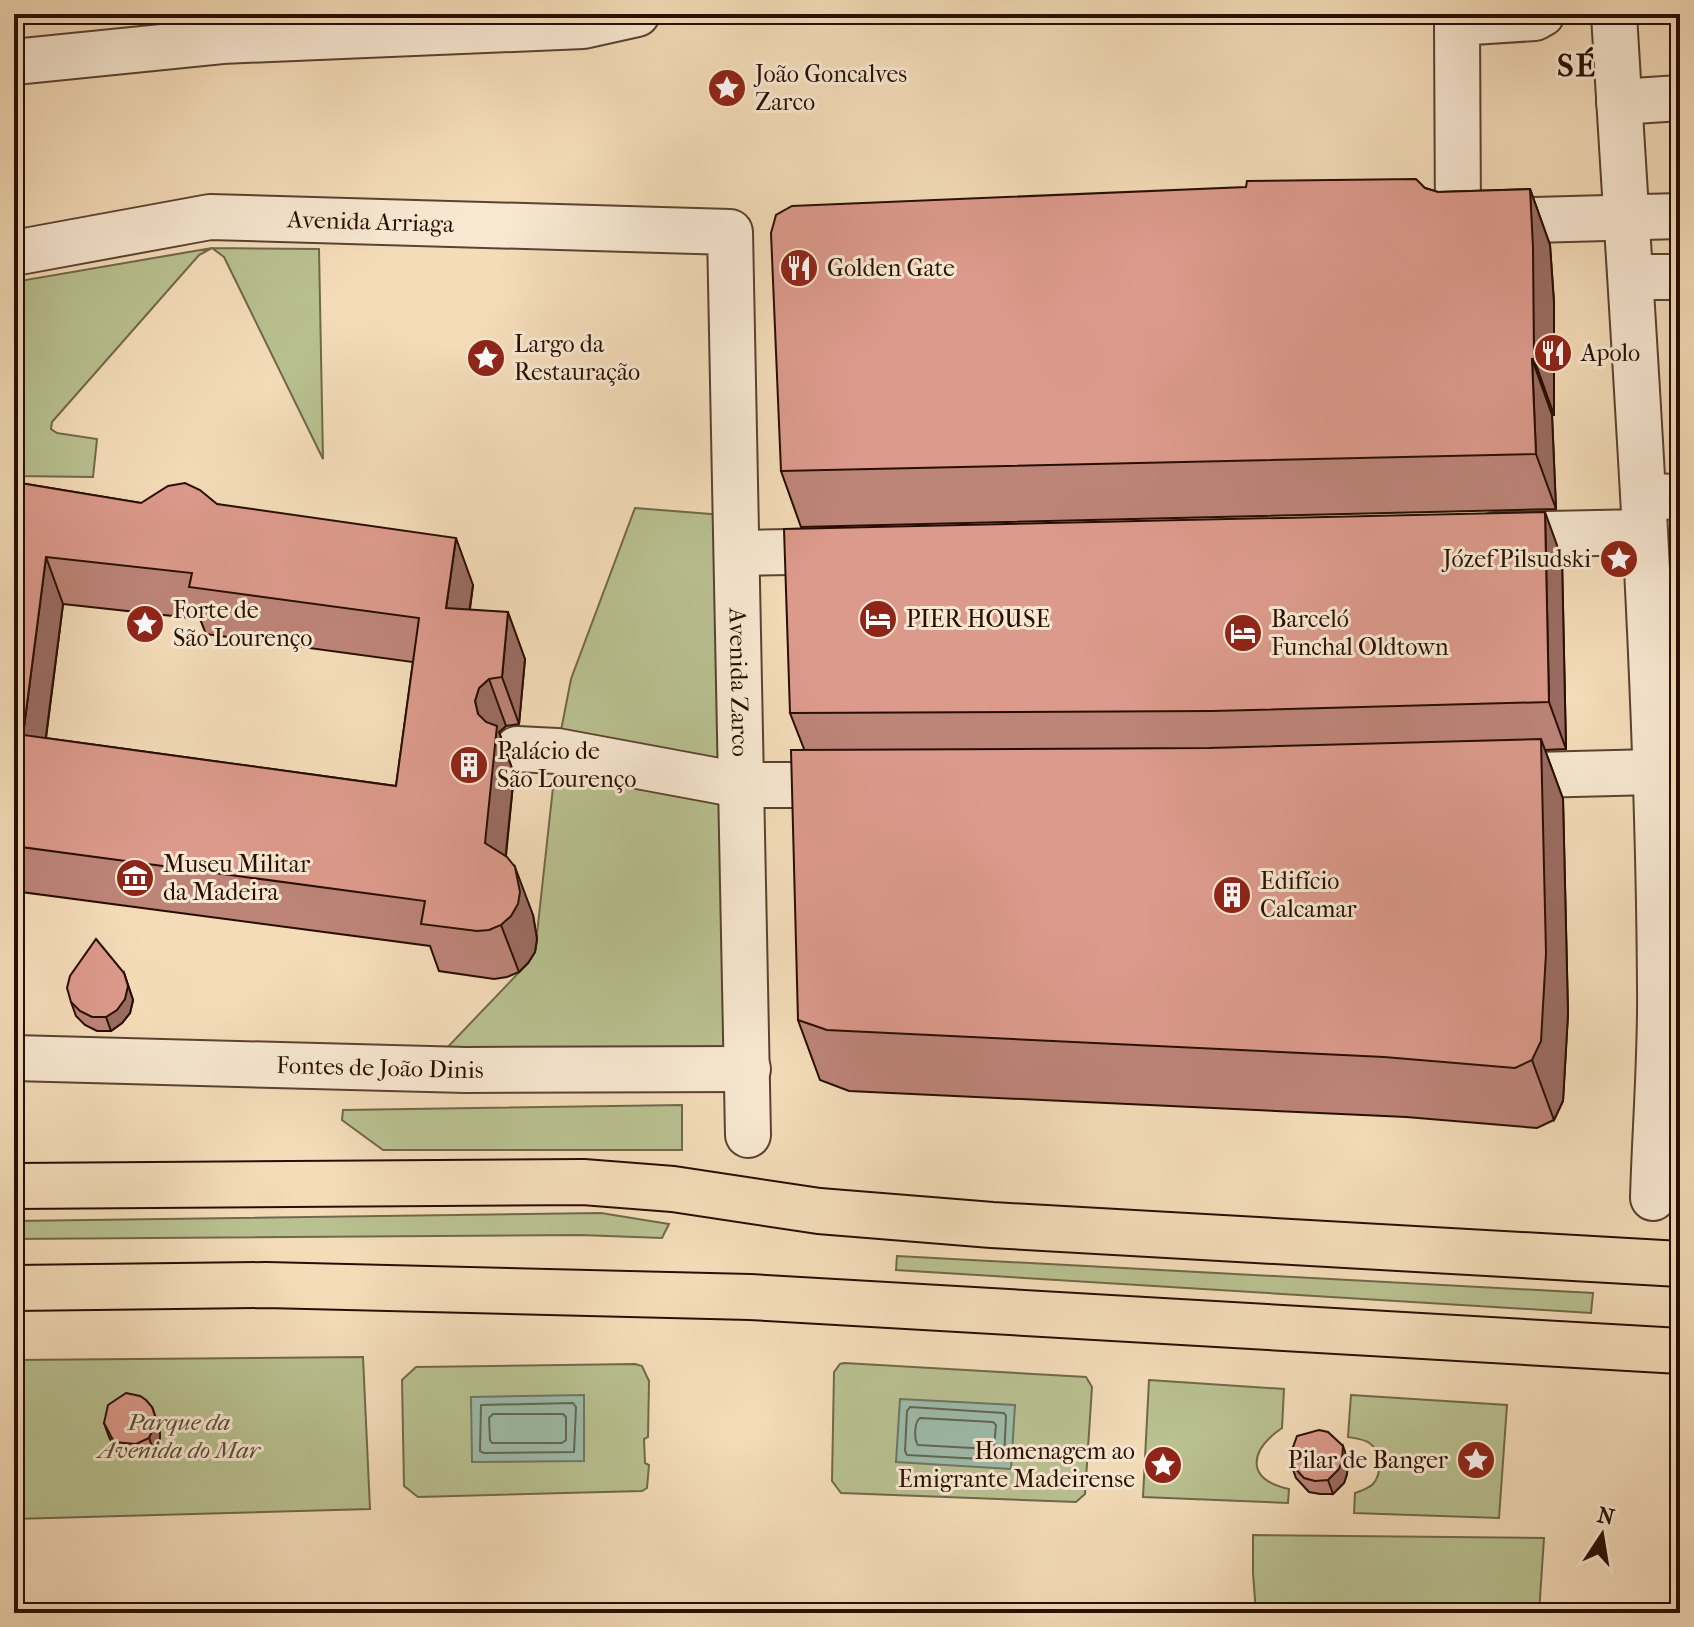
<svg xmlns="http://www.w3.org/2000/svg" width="1694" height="1627" font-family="'IM FELL French Canon',serif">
  <rect width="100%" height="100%" fill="#f4dcb9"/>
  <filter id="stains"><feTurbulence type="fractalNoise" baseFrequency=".0025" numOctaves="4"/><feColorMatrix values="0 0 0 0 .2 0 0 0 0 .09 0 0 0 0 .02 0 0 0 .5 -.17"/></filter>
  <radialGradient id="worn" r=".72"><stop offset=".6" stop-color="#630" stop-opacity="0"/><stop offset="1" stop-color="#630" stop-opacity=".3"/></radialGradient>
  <path fill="#b9c191" stroke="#70684a" stroke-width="2" d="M 212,248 L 199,255 L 52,422 L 51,429 L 57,433 L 97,439 L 93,477 L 14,476 L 14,282 L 212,248 L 319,249 L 323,459 L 224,257 Z
    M 635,508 L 736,516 L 748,1069 L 441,1054 L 528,963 L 535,952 L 557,751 L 571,679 Z
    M 682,1105 L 682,1150 L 383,1150 L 342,1120 L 343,1110 Z
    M 601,1213 L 669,1224 L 662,1238 L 580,1235 L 14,1239 L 14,1221 Z
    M 897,1256 L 1593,1293 L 1591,1313 L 896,1270 Z
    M 363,1357 L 370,1509 L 14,1519 L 14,1360 Z
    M 844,1363 L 1086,1377 L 1092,1387 L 1085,1494 L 1076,1502 L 841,1493 L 832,1481 L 834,1372 L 840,1364 Z
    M 635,1364 L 642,1366 L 649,1381 L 648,1437 L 644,1439 L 645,1463 L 649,1465 L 647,1488 L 642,1491 L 418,1497 L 404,1486 L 402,1380 L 416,1367 Z
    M 1149,1380 L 1284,1389 L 1282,1428 C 1250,1450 1244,1479 1289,1489 L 1288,1503 L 1143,1497 Z
    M 1351,1395 L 1507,1405 L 1499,1518 L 1354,1513 L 1355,1493 C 1361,1491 1369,1488 1373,1484 C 1383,1472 1381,1450 1368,1442 C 1362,1439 1354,1438 1348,1437 Z
    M 1253,1535 L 1544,1538 L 1539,1613 L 1256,1613 L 1253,1573 Z"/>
  <path fill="#9dbcaa" stroke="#6e7667" stroke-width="2" d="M 584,1395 L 584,1461 L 472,1462 L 471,1397 Z
    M 900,1399 L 1015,1405 L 1011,1469 L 896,1462 Z"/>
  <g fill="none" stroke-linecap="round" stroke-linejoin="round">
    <path stroke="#626556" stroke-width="2" d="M 573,1403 L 576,1407 L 574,1452 L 484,1453 L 480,1451 L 481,1405 Z
      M 910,1407 L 1004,1413 L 1006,1416 L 1004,1458 L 1000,1460 L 907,1455 L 905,1451 L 907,1411 Z
      M 493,1414 L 563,1414 L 566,1417 L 566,1440 L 562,1443 L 492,1443 L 490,1440 L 489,1418 Z
      M 920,1418 L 993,1422 L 996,1425 L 994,1447 L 991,1449 L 918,1445 C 914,1440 914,1422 920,1418 Z"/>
    <defs>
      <g id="minor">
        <path d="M 1542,14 L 1535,18 L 1457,23 L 1458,222 L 1680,216"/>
        <path d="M 1614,14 C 1633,338 1658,662 1660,986 C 1661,1057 1655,1128 1653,1198"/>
        <path d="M 14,62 L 222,41 L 583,26 L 637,14"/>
        <path d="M 1619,102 L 1680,98"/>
        <path id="s1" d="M 14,253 L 210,217 L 730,232 L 748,1135"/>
        <path d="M 1631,277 L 1680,277"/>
        <path d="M 1644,496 L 1680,497"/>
        <path d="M 1495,535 L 1644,532"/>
        <path d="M 737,553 L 847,551"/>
        <path d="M 517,749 L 557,751 L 740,785 L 852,785"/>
        <path d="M 1493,776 L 1654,772"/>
        <path id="s2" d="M 14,1058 L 466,1070 L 748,1069"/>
      </g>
      <path id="major" d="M 14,1186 L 583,1182 L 673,1189 L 819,1211 L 992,1225 L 1680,1264
        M 14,1288 L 266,1285 L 750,1297 L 1680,1351"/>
    </defs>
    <use href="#minor" stroke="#5b4230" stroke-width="48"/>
    <use href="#major" stroke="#280e02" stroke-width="48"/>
    <use href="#minor" stroke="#f8e8d2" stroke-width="44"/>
    <use href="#major" stroke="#f4dcb9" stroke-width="44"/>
  </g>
  <path fill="#bd8478" stroke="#280e02" stroke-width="2" fill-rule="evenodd" d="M 1425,188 L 1438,192 L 1530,189 L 1550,245 L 1554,303 L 1554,415 L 1552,415 L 1556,509 L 801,527 L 781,471 Z
    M 14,482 L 141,503 L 217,504 L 473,585 L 470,609 L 525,659 L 519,724 L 506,726 L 499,732 L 514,774 L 506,856 L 533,915 L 537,939 L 535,952 L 528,963 L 519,972 L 507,977 L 494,979 L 439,971 L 430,946 L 14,891 ZM 63,604 L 200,619 L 206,634 L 413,662 L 396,786 L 46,738 Z
    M 1562,559 L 1566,749 L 1545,750 L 1563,799 L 1568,1014 L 1563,1101 L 1554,1120 L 1537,1128 L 1406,1117 L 849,1091 L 820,1080 L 798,1020 L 804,749 L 790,713 Z
    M 124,973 L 133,1000 L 130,1013 L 122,1023 L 111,1031 L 97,1031 L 85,1025 L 76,1016 L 71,1002 Z
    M 157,1421 L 160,1430 L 160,1438 L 154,1452 L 141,1458 L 119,1456 L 109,1437 L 104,1423 Z
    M 1348,1460 L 1347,1474 L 1344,1483 L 1333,1494 L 1320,1494 L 1309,1492 L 1296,1478 L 1291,1464 Z"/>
  <path fill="#9a6c62" stroke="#280e02" stroke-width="2" d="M 1530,189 L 1550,245 L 1554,303 L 1554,415 L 1534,359 Z
    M 1532,359 L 1552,415 L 1556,509 L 1536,454 Z
    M 1545,512 L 1562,559 L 1566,749 L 1549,702 Z
    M 456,538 L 473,585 L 463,655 L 446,608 Z
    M 46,557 L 63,604 L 40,782 L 23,735 Z
    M 508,612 L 525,659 L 519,724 L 502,677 Z
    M 489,679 L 506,726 L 499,732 L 514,774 L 502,890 L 485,843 L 478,714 L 475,701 L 479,688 Z
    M 1541,739 L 1563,799 L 1568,1014 L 1563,1101 L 1554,1120 L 1532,1060 Z
    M 515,867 L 533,915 L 537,939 L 535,952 L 528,963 L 519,972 L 501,925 Z
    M 124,973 L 133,1000 L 130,1013 L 122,1023 L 111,1031 L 106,1017 Z
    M 152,1407 L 160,1430 L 160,1438 L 154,1452 L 149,1438 Z
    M 1343,1446 L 1348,1460 L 1347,1474 L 1344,1483 L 1333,1494 L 1328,1480 Z"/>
  <path fill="#dc9a8c" stroke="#280e02" stroke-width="2" fill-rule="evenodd" d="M 1416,179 L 1425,188 L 1438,192 L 1530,189 L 1533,247 L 1534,359 L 1532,359 L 1536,454 L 781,471 L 771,233 L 776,215 L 792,206 L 1246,187 L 1247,181 Z
    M 14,482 L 141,503 L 168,486 L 185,483 L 200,490 L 217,504 L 456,538 L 446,608 L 508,612 L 502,677 L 489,679 L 479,688 L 475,701 L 478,714 L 486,722 L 497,726 L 485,843 L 507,857 L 515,867 L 520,892 L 518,904 L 511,916 L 501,925 L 489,930 L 477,931 L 421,924 L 425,901 L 14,846 ZM 46,557 L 192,573 L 189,587 L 419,618 L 396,786 L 23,735 Z
    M 1545,512 L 1549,702 L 1212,711 L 790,713 L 784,529 Z
    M 1541,739 L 1546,953 L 1541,1041 L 1532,1060 L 1515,1068 L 1384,1057 L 827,1030 L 798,1020 L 791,750 L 1209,748 Z
    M 96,939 L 124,973 L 128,986 L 125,999 L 117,1010 L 106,1017 L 92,1017 L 80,1011 L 71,1002 L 67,988 L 70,976 Z
    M 126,1393 L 140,1396 L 146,1400 L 152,1407 L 155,1416 L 155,1425 L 149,1438 L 136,1444 L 114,1442 L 104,1423 L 108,1405 Z
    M 1319,1430 L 1328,1432 L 1343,1446 L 1342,1461 L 1339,1469 L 1328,1480 L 1315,1481 L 1304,1478 L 1291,1464 L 1292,1450 L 1297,1436 Z"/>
  <defs>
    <symbol id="sight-disc" viewBox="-11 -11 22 22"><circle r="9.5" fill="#8f2418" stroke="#f8e8d2"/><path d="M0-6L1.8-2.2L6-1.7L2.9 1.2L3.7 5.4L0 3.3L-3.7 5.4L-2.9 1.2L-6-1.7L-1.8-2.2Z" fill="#fff"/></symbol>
    <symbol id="restaurant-disc" viewBox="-11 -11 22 22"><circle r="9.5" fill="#8f2418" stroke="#f8e8d2"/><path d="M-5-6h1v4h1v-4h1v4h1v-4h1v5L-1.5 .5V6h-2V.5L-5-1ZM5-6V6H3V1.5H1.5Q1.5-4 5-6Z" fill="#fff"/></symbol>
    <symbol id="hotel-disc" viewBox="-11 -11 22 22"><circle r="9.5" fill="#8f2418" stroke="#f8e8d2"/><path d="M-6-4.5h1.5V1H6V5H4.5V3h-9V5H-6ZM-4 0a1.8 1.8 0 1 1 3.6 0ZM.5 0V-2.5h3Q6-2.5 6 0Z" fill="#fff"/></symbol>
    <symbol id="building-disc" viewBox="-11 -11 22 22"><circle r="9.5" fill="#8f2418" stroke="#f8e8d2"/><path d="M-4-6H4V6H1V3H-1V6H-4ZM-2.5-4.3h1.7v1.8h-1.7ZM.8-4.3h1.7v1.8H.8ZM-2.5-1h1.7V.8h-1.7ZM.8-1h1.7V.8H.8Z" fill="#fff"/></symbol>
    <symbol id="museum-disc" viewBox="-11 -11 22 22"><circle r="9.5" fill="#8f2418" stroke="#f8e8d2"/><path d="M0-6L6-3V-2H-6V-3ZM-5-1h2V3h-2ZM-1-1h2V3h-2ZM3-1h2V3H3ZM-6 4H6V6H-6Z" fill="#fff"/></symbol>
  </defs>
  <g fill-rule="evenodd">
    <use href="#sight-disc" x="705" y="66" width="44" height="44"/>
    <use href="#restaurant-disc" x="777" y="246" width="44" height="44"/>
    <use href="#restaurant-disc" x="1531" y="331" width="44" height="44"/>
    <use href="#sight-disc" x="464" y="336" width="44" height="44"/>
    <use href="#sight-disc" x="1597" y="537" width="44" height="44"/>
    <use href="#hotel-disc" x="856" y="597" width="44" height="44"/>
    <use href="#sight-disc" x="123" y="602" width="44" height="44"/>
    <use href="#hotel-disc" x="1221" y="611" width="44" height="44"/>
    <use href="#building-disc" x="447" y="743" width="44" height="44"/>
    <use href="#museum-disc" x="113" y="856" width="44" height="44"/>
    <use href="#building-disc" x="1210" y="873" width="44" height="44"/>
    <use href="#sight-disc" x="1454" y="1438" width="44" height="44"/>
    <use href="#sight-disc" x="1141" y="1443" width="44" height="44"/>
  </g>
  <g text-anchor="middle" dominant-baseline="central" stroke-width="6" stroke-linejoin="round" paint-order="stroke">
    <g font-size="24" fill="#280e02" stroke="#f8e8d2" text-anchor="start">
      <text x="755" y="74">João Goncalves<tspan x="755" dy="28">Zarco</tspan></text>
      <text x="827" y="268">Golden Gate</text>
      <text x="514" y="344">Largo da<tspan x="514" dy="28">Restauração</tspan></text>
      <text x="1581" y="353">Apolo</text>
      <text x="1591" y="559" text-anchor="end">Józef Pilsudski</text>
      <text x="173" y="610">Forte de<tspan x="173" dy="28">São Lourenço</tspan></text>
      <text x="906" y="619">PIER HOUSE</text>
      <text x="1271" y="619">Barceló<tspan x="1271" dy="28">Funchal Oldtown</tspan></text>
      <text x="497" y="751">Palácio de<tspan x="497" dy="28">São Lourenço</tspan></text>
      <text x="163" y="864">Museu Militar<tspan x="163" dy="28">da Madeira</tspan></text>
      <text x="1260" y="881">Edifício<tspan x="1260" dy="28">Calcamar</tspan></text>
      <text x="1135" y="1451" text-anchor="end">Homenagem ao<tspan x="1135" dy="28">Emigrante Madeirense</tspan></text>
      <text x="1448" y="1460" text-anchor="end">Pilar de Banger</text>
    </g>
    <g font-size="24" fill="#280e02" stroke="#f8e8d2">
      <text stroke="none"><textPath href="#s1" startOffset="360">Avenida Arriaga</textPath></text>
      <text stroke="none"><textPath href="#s1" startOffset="1170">Avenida Zarco</textPath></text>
      <text stroke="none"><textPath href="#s2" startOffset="366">Fontes de João Dinis</textPath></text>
    </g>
    <g font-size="24" font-style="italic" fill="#5b4d34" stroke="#f8e8d2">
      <text x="179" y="1422">Parque da<tspan x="179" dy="28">Avenida do Mar</tspan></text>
    </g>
    <g font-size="32" font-weight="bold" letter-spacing="2" fill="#280e02" stroke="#f8e8d2">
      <text x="1577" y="65">SÉ</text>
    </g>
  </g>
  <rect width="1694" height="1627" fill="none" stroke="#f4dcb9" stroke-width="48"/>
  <rect x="16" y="16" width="1662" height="1595" fill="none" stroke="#280e02" stroke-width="4"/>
  <rect x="24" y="24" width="1646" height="1579" fill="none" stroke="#280e02" stroke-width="2"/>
  <g transform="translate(1602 1535) rotate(12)" stroke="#f8e8d2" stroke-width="6" paint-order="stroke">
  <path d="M0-6L14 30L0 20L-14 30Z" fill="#280e02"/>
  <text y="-12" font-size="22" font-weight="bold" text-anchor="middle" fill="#280e02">N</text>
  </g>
  <rect width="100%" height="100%" filter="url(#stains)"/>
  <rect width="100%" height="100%" fill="url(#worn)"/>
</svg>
